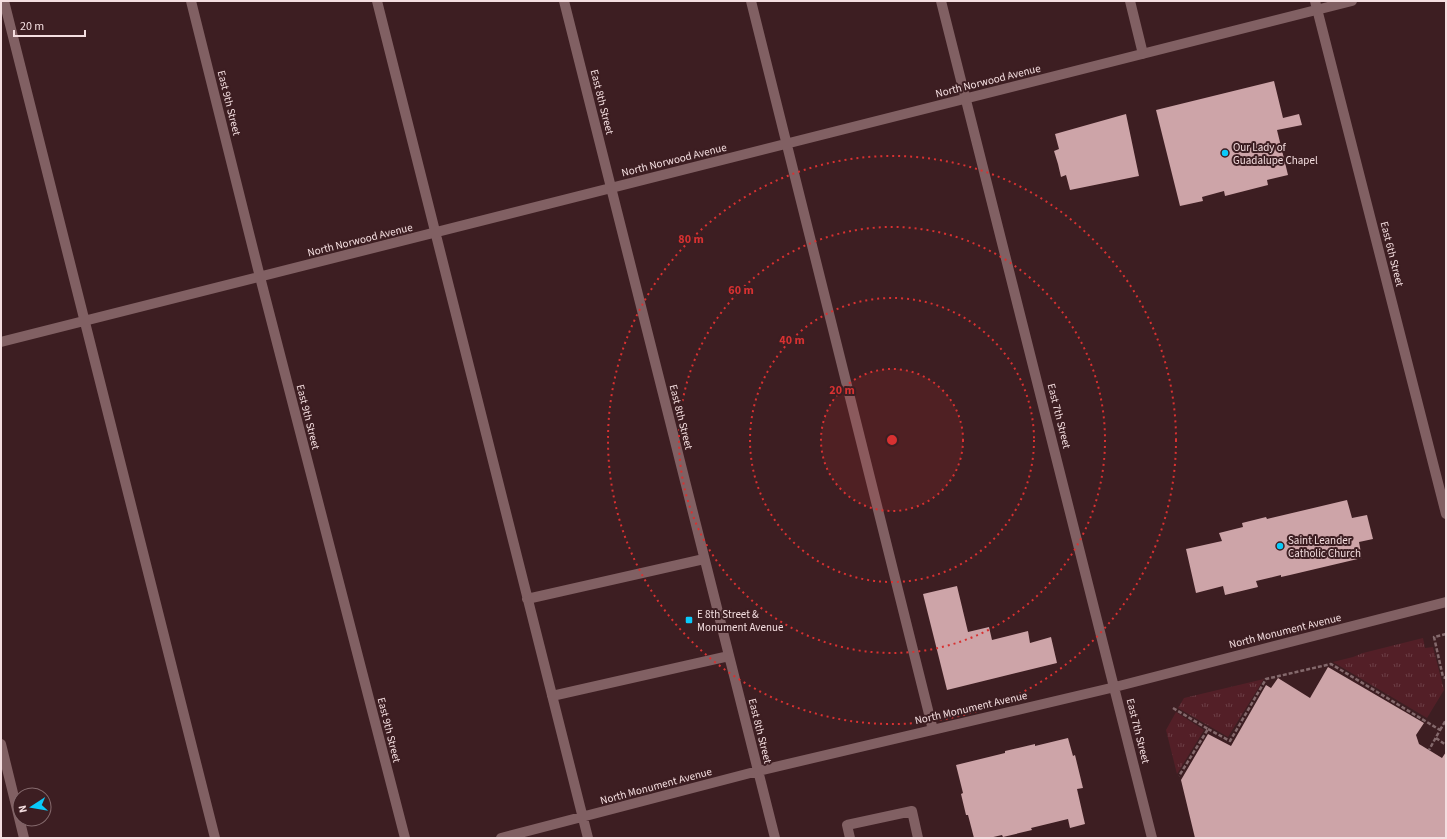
<svg xmlns="http://www.w3.org/2000/svg" width="1447" height="839" font-family="'Source Sans 3',sans-serif">
  <defs>
    <pattern id="grass-tufts" width="24" height="20" patternUnits="userSpaceOnUse"><rect width="24" height="20" fill="#531f27"/><path d="M3 7l-1-3M5 7V3M7 7l1-3M15 17l-1-3M17 17v-4M19 17l1-3" fill="none" stroke="#6c3f46"/></pattern>
  </defs>
  <rect width="100%" height="100%" fill="#3d1e22"/>
  <path fill="url(#grass-tufts)" d="M 1423,638 L 1425,648 L 1433,647 L 1444,690 L 1427,718 L 1333,662 L 1353,657 L 1363,653 Z
    M 1264,679 L 1228,737 L 1178,708 L 1184,698 Z
    M 1176,712 L 1204,730 L 1177,774 L 1166,730 Z"/>
  <path fill="#cda4a8" d="M 1274,81 L 1283,118 L 1299,114 L 1302,125 L 1277,130 L 1288,175 L 1267,180 L 1268,185 L 1225,196 L 1224,191 L 1202,197 L 1203,201 L 1180,206 L 1156,110 Z
    M 1126,114 L 1139,176 L 1070,190 L 1066,175 L 1061,177 L 1058,164 L 1054,151 L 1059,149 L 1055,134 Z
    M 1347,500 L 1352,518 L 1367,515 L 1373,539 L 1359,542 L 1362,558 L 1290,575 L 1281,577 L 1281,575 L 1256,581 L 1258,587 L 1225,595 L 1223,586 L 1196,593 L 1186,549 L 1222,541 L 1219,533 L 1243,527 L 1242,523 L 1266,517 L 1267,519 Z
    M 957,586 L 968,632 L 989,627 L 992,640 L 1028,631 L 1030,643 L 1051,637 L 1057,663 L 947,690 L 923,594 Z
    M 1328,667 L 1424,723 L 1416,735 L 1419,744 L 1442,758 L 1446,752 L 1446,838 L 1195,838 L 1181,780 L 1208,734 L 1231,746 L 1266,685 L 1271,688 L 1278,678 L 1310,698 Z
    M 1068,738 L 1073,756 L 1075,755 L 1083,788 L 1077,789 L 1085,824 L 1070,828 L 1068,819 L 1031,828 L 1032,830 L 1003,837 L 1002,835 L 989,838 L 974,838 L 968,815 L 966,815 L 961,794 L 963,793 L 956,765 L 1005,753 L 1005,751 L 1035,744 L 1035,746 Z"/>
  <g fill="none" stroke-linecap="round" stroke-linejoin="round">
    <path stroke="#84696c" stroke-width="2.5" stroke-dasharray="4 2" stroke-linecap="butt" d="M 1446,634 L 1434,637 L 1443,677 L 1446,678
      M 1173,708 L 1208,729 L 1179,776
      M 1208,729 L 1230,741 L 1266,679 L 1331,664 L 1440,730 L 1429,750
      M 1440,730 L 1446,720
      M 1436,738 L 1446,745"/>
    <path stroke="#816063" stroke-width="10" d="M 4,1 L 215,838
      M 191,1 L 260,277 L 405,838
      M 377,1 L 588,838
      M 564,1 L 775,838
      M 751,1 L 933,730
      M 941,1 L 1152,838
      M 1130,1 L 1143,54
      M 1315,1 L 1446,514
      M 1,342 L 1352,1
      M 527,599 L 704,559
      M 552,696 L 729,656
      M 1,744 L 24,838
      M 501,838 L 758,771 L 1115,687 L 1446,602
      M 850,838 L 847,825 L 912,811 L 918,838"/>
  </g>
  <circle cx="892" cy="440" r="71" fill="#d83131" fill-opacity=".12"/>
  <g fill="none" stroke="#d83131" stroke-width="2" stroke-dasharray="2 4">
    <circle cx="892" cy="440" r="71"/>
    <circle cx="892" cy="440" r="142"/>
    <circle cx="892" cy="440" r="213"/>
    <circle cx="892" cy="440" r="284"/>
  </g>
  <g fill="#09cafa" stroke="#3d1e22" stroke-width="1.5">
    <circle cx="1225" cy="153" r="4"/>
    <circle cx="1280" cy="546" r="4"/>
    <rect x="685" y="616" width="8" height="8" rx="2"/>
  </g>
  <g text-anchor="middle" dominant-baseline="central" stroke-width="4" stroke-linejoin="round" paint-order="stroke">
    <g font-size="11" fill="#f4dee0" stroke="#3d1e22">
      <text transform="translate(988 81) rotate(-14)">North Norwood Avenue</text>
      <text transform="translate(602 102) rotate(76)">East 8th Street</text>
      <text transform="translate(229 103) rotate(76)">East 9th Street</text>
      <text transform="translate(674 160) rotate(-14)">North Norwood Avenue</text>
      <text transform="translate(360 240) rotate(-14)">North Norwood Avenue</text>
      <text transform="translate(1392 254) rotate(76)">East 6th Street</text>
      <text transform="translate(1059 416) rotate(76)">East 7th Street</text>
      <text transform="translate(308 417) rotate(76)">East 9th Street</text>
      <text transform="translate(681 417) rotate(76)">East 8th Street</text>
      <text transform="translate(1285 631) rotate(-14)">North Monument Avenue</text>
      <text transform="translate(971 708) rotate(-13)">North Monument Avenue</text>
      <text transform="translate(389 730) rotate(76)">East 9th Street</text>
      <text transform="translate(760 731) rotate(76)">East 8th Street</text>
      <text transform="translate(1138 731) rotate(76)">East 7th Street</text>
      <text transform="translate(656 786) rotate(-15)">North Monument Avenue</text>
    </g>
    <g font-size="11" fill="#f4dee0" stroke="#3d1e22" text-anchor="start">
      <text x="1233" y="147">Our Lady of<tspan x="1233" dy="13">Guadalupe Chapel</tspan></text>
      <text x="1288" y="540">Saint Leander<tspan x="1288" dy="13">Catholic Church</tspan></text>
      <text x="697" y="614">E 8th Street &amp;<tspan x="697" dy="13">Monument Avenue</tspan></text>
    </g>
  </g>
  <circle cx="892" cy="440" r="6" fill="#d83131" stroke="#3d1e22" stroke-width="2"/>
  <g font-size="12" text-anchor="middle" font-weight="bold" fill="#d83131" stroke="#3d1e22" stroke-width="4" stroke-linejoin="round" paint-order="stroke">
    <text x="691" y="243">80 m</text>
    <text x="741" y="294">60 m</text>
    <text x="792" y="344">40 m</text>
    <text x="842" y="394">20 m</text>
  </g>
  <rect width="1447" height="839" fill="none" stroke="#f4dee0" stroke-width="4"/>
  <g transform="translate(32 807) rotate(258)"><circle r="19" fill="#3d1e22" stroke="#866b6e"/>
  <path d="M0-3L7 15L0 10L-7 15Z" fill="#09cafa"/>
  <text y="-6" font-size="11" font-weight="bold" text-anchor="middle" fill="#f4dee0">N</text>
  </g>
  <path d="M14 30v6h71v-6" fill="none" stroke="#f4dee0" stroke-width="2"/>
  <text x="20" y="30" font-size="12" fill="#f4dee0" stroke="#3d1e22" stroke-width="3" paint-order="stroke">20 m</text>
</svg>
